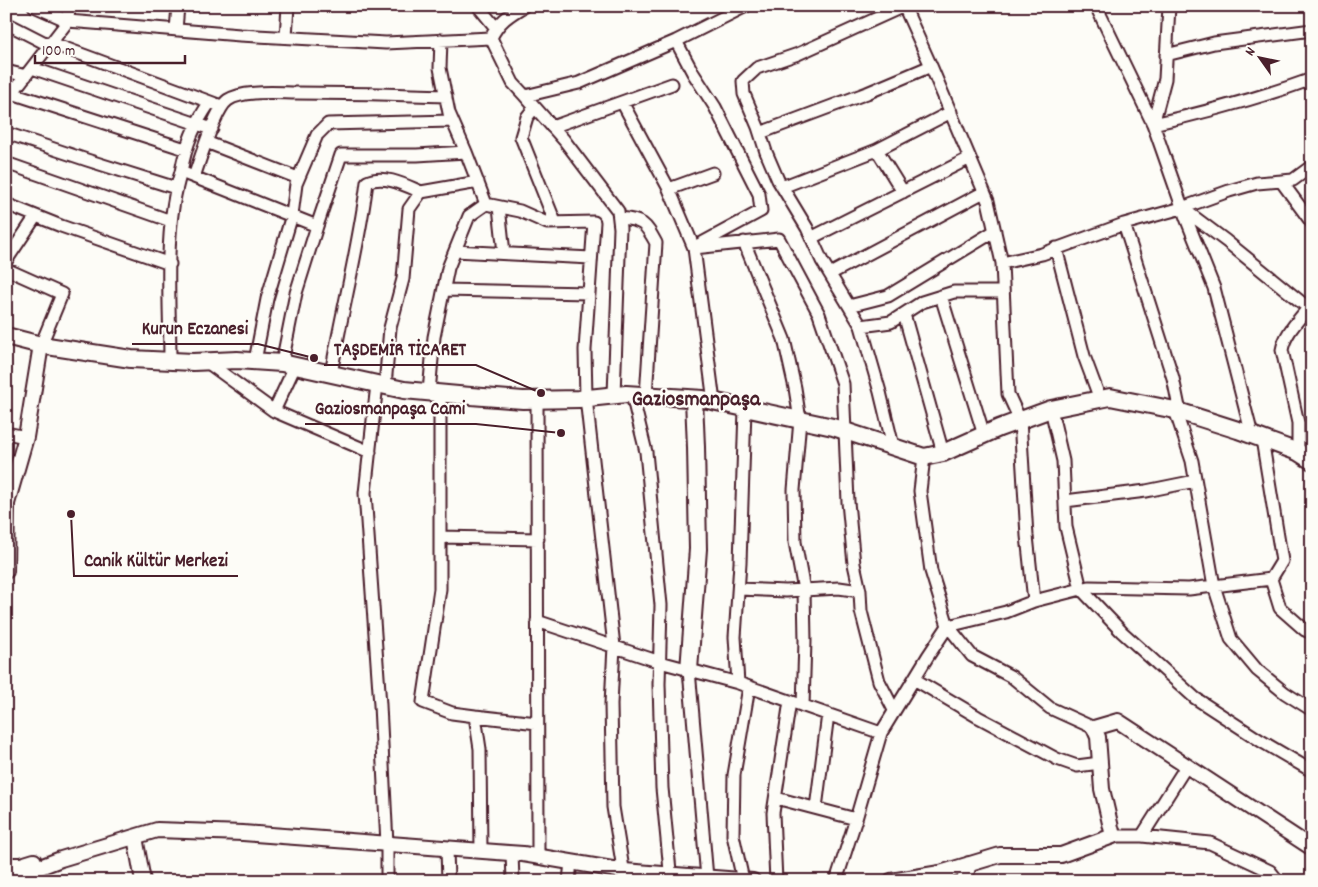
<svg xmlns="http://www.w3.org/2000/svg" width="1318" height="887" font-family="Dekko,sans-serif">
  <rect width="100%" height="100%" fill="#fdfcf7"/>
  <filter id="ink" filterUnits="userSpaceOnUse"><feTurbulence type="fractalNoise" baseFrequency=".02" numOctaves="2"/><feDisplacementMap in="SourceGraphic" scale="10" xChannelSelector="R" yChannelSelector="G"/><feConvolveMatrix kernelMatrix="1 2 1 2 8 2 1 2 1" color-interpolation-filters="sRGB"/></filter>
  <g filter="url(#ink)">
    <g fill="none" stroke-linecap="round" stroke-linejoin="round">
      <defs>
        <path id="minor" d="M 34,6 L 68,21 L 240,35 L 386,43 L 491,38 C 498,22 509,15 524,6
          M 478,6 L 496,28
          M 904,6 L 931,66 L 988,201 L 1002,263 L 1008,394 L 1020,420 L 1027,536 L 1034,601
          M 1096,6 L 1153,124 L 1186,218 L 1214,288 L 1252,435
          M 1169,6 L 1165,79 L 1153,124 C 1207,112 1260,98 1312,79
          M 6,23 L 49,45
          M 176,30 L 178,6
          M 286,37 L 288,6
          M 491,38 L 513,83 L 525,96 L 579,83 L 676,41 L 746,6
          M 676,41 L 693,73 L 715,107 L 759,194 L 761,211 L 700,244
          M 51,43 L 221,106
          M 1166,55 L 1214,43 L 1312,30
          M 32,68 L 212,129
          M 6,71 L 26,76
          M 12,93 L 185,149
          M 525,96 L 564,140 L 618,211 L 620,228 L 614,395
          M 6,101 L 68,21 L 69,6
          M 622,102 L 669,189 L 694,248 L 714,402
          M 535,107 L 527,117 L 521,137 L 555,222
          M 552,127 L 672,84
          M 6,133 L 87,160 L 176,188
          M 760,133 L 867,93 L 931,66
          M 206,142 L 298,178
          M 877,150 L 951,112
          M 6,163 L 171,221
          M 181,172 C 186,144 194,125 210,102
          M 194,177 C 200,160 215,109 228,100 C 243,90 278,93 296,93 C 346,93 396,94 446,96
          M 1281,181 L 1312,223
          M 782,187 L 877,150 L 903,192
          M 669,189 L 713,173
          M 6,204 L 61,226 L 170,264
          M 486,204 L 520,211 L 547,223 L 594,222 L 585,350 L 586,398 L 614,646 L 611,704 L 613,807 L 625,881
          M 499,207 L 504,253
          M 1182,208 L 1226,241 L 1312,311
          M 619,218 C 643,220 645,223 656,243 L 646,396
          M 1124,224 L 1173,378 L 1180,412
          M 811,238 L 970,158
          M 744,242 L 784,339 L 795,388 L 800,420 L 794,490 L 795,542 L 804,590 L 805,641 L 803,706
          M 694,248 L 779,239 L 819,314 L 843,384 L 848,502 L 854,564 L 860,591 L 861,611 L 879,681 L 894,710
          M 1056,248 L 1084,356 L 1100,399
          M 455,251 L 591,258
          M 6,261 L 36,216
          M 1002,263 L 1042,254 L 1124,224 L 1182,208 L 1229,191 L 1257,183 L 1293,180 L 1312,166
          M 6,269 L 62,294 L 41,345
          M 830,274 L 984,192
          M 444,290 L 589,293
          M 941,296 L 984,435
          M 849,306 L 888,296 L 995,231
          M 904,314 L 943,453
          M 861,326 L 891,322 L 922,302 L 954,292 L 1003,292
          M 170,361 C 170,302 163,228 181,172 L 317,226
          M 255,361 L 267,299 L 292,215 L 296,184 L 317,135 L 328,124 L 452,121
          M 207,362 L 274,411
          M 282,363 L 296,293 L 317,226 L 341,155 L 417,155 L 466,152
          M 295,366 L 274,411 L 370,452
          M 331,374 C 342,310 359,247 367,182 C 384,174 405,185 421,192
          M 377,384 L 365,493 L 380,705 L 387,844 L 387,881
          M 385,386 L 390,328 L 403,279 L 409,209 L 421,192 L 478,182
          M 429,392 L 434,337 L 448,268 L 469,216 L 486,204 L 466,152 L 449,113 L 440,68 L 441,40
          M 440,393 L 440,589 L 423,702 L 452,713 L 475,716 L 480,749 L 481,851
          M 632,395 L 646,452 L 661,605 L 659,684 L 662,788 L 671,881
          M 537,400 L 538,856
          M 1051,409 L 1063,461 L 1066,527 L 1081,589 L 1122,632 L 1195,698 L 1261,741 L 1312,771
          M 1175,410 L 1192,461 L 1214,586 L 1231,639 L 1257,670 L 1285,693 L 1312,710
          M 6,433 L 26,437
          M 1262,439 L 1282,561 L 1271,579
          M 893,446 L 880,392 L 861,326 L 822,261 L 807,228 L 778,180 L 766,152 L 758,127 L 744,94 L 743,81 L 757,68 L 798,54 L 904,6
          M 1298,452 L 1298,423 L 1282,350 C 1285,333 1298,321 1308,308 L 1312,307
          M 1065,501 L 1146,491 L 1195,481
          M 440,537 L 538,539
          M 739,589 L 786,591 L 839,588 L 860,591
          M 537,621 L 660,662 L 738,683 L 881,733
          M 689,670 L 707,878
          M 914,679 L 978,717 L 1057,759 L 1077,766 L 1100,763
          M 738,683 L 735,637 L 740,563 L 745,409
          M 475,716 L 537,723
          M 1094,728 L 1050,708 L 1012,677 L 972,656 L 948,626 L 1006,612 L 1034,601 L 1089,587 L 1189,589 L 1271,579 L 1280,608 L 1305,630 L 1312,633
          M 776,798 L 856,819
          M 816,808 L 828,714
          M 1113,836 L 1142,836 L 1210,843 L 1270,871 L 1278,881
          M 1142,836 L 1187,765
          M 447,849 L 448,881
          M 512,853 L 513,881
          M 743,880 L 733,835 L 734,775 L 749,687
          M 569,881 L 571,862
          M 776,881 L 773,813 L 790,701
          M 836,881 L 856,819 L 881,733 L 928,656 L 948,626 L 931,571 L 920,491 L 924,457"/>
        <path id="tertiary" d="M 6,507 L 26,437 L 41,345
          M 6,571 L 7,503
          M 135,837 L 143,881
          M 6,865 L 21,865 L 34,861
          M 6,880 L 61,859 L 157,830 L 243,833 L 523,854 L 624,871 L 753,881
          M 891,881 L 940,873 L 1000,855 L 1061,855 L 1113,836 L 1102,789 L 1098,737 L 1094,728 L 1118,721 L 1312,848
          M 964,881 L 969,864"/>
        <path id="secondary" d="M 6,336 L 41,345 L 131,359 L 193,362 L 237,360 L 282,363 L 404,390 L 458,395 L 523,400 L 579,399 L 626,394 L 703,399 L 833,427 L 924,457 L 943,453 L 999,428 L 1051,409 L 1110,397 L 1175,410 L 1238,430 L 1298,452 L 1312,461
          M 689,670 L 698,549 L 696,447 L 694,399"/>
      </defs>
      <use href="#minor" stroke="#4a1f2b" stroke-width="15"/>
      <use href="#tertiary" stroke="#4a1f2b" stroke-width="18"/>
      <use href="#secondary" stroke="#4a1f2b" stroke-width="20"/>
      <use href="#minor" stroke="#fdfcf7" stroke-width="11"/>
      <use href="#tertiary" stroke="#fdfcf7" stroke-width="14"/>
      <use href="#secondary" stroke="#fdfcf7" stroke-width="16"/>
    </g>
  </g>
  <g text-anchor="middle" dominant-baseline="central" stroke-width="4.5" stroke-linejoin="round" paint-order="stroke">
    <g font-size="22" font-weight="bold" fill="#4a1f2b" stroke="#fdfcf7">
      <text x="696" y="400">Gaziosmanpaşa</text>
    </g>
  </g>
  <path fill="none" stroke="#4a1f2b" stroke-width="2" d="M314 358L258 344H132M541 393L476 365H324M561 433L476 424H305M71 514L74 576H238"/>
  <g fill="#4a1f2b" stroke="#fdfcf7" stroke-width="2">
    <circle cx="314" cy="358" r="5"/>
    <circle cx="541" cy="393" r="5"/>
    <circle cx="561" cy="433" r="5"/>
    <circle cx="71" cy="514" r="5"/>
  </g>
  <g font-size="19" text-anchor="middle" font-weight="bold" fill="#4a1f2b" stroke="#fdfcf7" stroke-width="4.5" stroke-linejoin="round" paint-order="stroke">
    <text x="195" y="334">Kurun Eczanesi</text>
    <text x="400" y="355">TAŞDEMİR TİCARET</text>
    <text x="390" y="414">Gaziosmanpaşa Cami</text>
    <text x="156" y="566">Canik Kültür Merkezi</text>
  </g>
  <rect width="1318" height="887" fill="none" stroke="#fdfcf7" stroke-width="25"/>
  <rect x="12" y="12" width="1293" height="862" fill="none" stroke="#4a1f2b" stroke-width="2" filter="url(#ink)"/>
  <g transform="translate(1260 58) rotate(303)" stroke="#fdfcf7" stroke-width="4" paint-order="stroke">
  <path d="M0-4L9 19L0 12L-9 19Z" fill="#4a1f2b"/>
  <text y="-8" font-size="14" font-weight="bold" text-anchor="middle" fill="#4a1f2b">N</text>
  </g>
  <path d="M35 55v8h150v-8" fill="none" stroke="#4a1f2b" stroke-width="2.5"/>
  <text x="42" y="55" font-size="15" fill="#4a1f2b" stroke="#fdfcf7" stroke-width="4" paint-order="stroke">100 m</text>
</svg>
